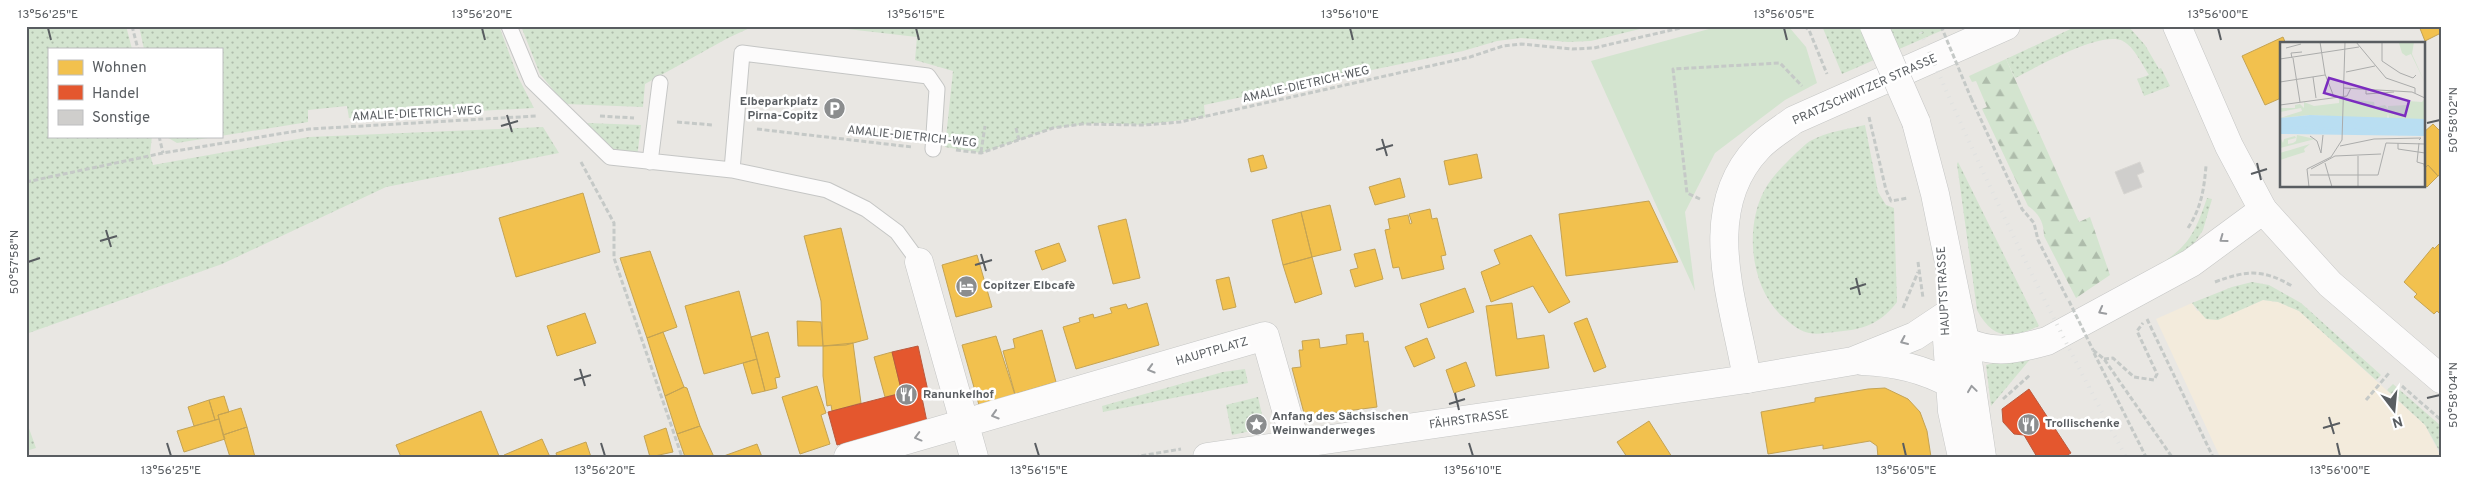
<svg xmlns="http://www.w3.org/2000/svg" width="2467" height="483" font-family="Overpass,sans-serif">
  <defs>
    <pattern id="grass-dots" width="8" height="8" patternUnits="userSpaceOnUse" patternTransform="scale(1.25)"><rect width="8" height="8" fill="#d3e4cf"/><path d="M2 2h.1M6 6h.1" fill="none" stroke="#aebcab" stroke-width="1.8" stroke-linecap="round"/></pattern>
    <pattern id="forest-firs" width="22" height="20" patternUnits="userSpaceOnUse" patternTransform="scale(1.25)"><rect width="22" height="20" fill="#d3e4cf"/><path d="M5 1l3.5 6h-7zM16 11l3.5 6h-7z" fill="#aebcab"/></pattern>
  </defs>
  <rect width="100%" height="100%" fill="#e9e7e3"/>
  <path fill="#f3ebdc" d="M 2263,300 L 2278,302 L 2299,311 L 2425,425 L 2441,457 L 2220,457 L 2156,319 L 2192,303 L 2197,311 L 2242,309 Z"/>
  <path fill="url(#grass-dots)" d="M 26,26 L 126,26 L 132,49 L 49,49 L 49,136 L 152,136 L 150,154 L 153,165 L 309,137 L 543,127 L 559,153 L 386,187 L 222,264 L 26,334 Z
    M 139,26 L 499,26 L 518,77 L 534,108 L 349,118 L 347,106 L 308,110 L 308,122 L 177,143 L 165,136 L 221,136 L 221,49 L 144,49 Z
    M 521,26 L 754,26 L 728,38 L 645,84 L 643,107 L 565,104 L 540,74 Z
    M 821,26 L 1652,26 L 1591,41 L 1568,42 L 1521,38 L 1497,41 L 1463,51 L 1204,105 L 1205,117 L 1144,125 L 1098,123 L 1053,128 L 981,153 L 945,147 L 953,71 L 915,60 L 917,37 Z
    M 1822,26 L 1952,26 L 1842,74 Z
    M 2077,26 L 2128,26 L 2145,45 L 2159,69 L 2161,68 L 2170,86 L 2144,96 L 2137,79 L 2149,75 C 2141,63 2135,48 2123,41 C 2101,30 2037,67 2015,78 L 2006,59 Z
    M 587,123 L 641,125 L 637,158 L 616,156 Z
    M 1865,125 L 1878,192 L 1886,205 L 1894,208 L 1897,302 C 1883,321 1866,329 1843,331 C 1833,332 1819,335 1809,333 C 1799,331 1790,323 1783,317 C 1751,289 1744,229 1764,191 C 1772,176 1784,165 1796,153 C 1800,150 1805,144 1810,141 C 1826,132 1847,129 1865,125 Z
    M 1958,162 L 2039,326 C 2010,339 1993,340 1977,310 L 1957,164 Z
    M 2207,198 L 2212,199 L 2203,230 L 2191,248 L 2153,269 C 2188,247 2194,236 2207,198 Z
    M 2252,282 L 2269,285 L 2301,303 L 2381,375 L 2376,380 L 2299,311 L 2278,302 L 2263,300 L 2218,320 L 2206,319 L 2192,303 L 2232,287 Z
    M 2032,354 L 2032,357 L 1991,406 L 1986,365 Z
    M 1245,369 L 1248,383 L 1103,412 L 1102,406 L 1223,372 Z
    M 2393,384 L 2441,426 L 2441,454 L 2425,425 L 2387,390 Z
    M 1258,397 L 1265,428 L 1232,435 L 1226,405 Z
    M 26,420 L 36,448 L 26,451 Z"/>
  <path fill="url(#forest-firs)" d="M 2006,59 L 2079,222 L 2090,217 L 2110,275 L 2076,298 L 2044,236 C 2044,223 2039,213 2028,206 L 1982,109 L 1987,107 L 1976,81 L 1972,82 L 1969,76 Z"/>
  <path fill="#d3e4cf" d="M 1720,26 L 1789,27 L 1806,47 L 1817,83 L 1785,100 L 1715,153 L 1685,212 L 1695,291 L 1591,61 Z"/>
  <path fill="#f2c14e" stroke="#c4a354" d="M 2419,26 L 2441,26 L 2441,33 L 2425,41 Z
    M 2283,37 L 2286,44 L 2281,44 L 2281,98 L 2265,105 L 2242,56 Z
    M 2433,124 L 2441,132 L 2441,174 L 2438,176 L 2428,165 L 2423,170 L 2423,133 Z
    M 1477,154 L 1482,178 L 1449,185 L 1444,161 Z
    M 1263,155 L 1267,168 L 1251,172 L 1248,159 Z
    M 2428,165 L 2438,176 L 2427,187 L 2423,183 L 2423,170 Z
    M 1400,178 L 1405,197 L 1375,205 L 1369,187 Z
    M 583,193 L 600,252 L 516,277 L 499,218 Z
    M 1649,201 L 1678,262 L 1566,276 L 1559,214 Z
    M 1330,205 L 1341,250 L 1312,257 L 1301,212 Z
    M 1430,209 L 1432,219 L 1437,218 L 1446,255 L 1441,256 L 1444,269 L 1402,279 L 1399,267 L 1393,268 L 1385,230 L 1390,229 L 1388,219 L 1408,215 L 1410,224 L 1412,223 L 1409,214 Z
    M 1301,212 L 1312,257 L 1283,265 L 1272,220 Z
    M 1126,219 L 1140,278 L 1113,284 L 1098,226 Z
    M 841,228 L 868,339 L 846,345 L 823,346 L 821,301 L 804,236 Z
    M 1531,235 L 1570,302 L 1549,313 L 1533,286 L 1491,302 L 1481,272 L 1500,264 L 1494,250 Z
    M 2441,242 L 2441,315 L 2437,311 L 2434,314 L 2414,297 L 2417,294 L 2404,282 L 2433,247 L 2434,249 Z
    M 1059,243 L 1066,261 L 1042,270 L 1035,251 Z
    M 1375,249 L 1383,279 L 1355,287 L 1350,270 L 1358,268 L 1354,254 Z
    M 650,251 L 677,327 L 647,338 L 620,258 Z
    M 977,255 L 992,307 L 956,317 L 942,265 Z
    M 1312,257 L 1322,294 L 1295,303 L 1283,265 Z
    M 1229,277 L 1236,307 L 1223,310 L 1216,280 Z
    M 1465,288 L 1474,312 L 1428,328 L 1420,304 Z
    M 739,291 L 757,359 L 704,374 L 685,306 Z
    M 1147,303 L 1159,345 L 1076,369 L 1063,327 L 1080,322 L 1079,318 L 1093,314 L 1094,318 L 1112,313 L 1110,308 L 1126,304 L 1128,309 Z
    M 1512,303 L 1517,339 L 1544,335 L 1549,368 L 1496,376 L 1486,306 Z
    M 585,313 L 596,343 L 557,356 L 547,326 Z
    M 1587,318 L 1606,367 L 1594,372 L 1574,323 Z
    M 797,321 L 821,322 L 823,346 L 798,346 Z
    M 1042,330 L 1056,382 L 1015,394 L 1003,351 L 1015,348 L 1013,339 Z
    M 663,332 L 684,387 L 665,396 L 647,338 Z
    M 768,332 L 780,377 L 775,378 L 777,388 L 765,391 L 751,337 Z
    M 1363,333 L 1364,342 L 1368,341 L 1377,407 L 1308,416 L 1308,412 L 1304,413 L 1292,368 L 1301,367 L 1299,350 L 1303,350 L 1302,341 L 1319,339 L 1320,348 L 1347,344 L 1346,335 Z
    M 996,336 L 1015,395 L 979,405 L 962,345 Z
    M 1427,338 L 1435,358 L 1414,367 L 1405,347 Z
    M 853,343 L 861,403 L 832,411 L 831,405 L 827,406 L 823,376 L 823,346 Z
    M 892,352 L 902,393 L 885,397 L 874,357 Z
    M 757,359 L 765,391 L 752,394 L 743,363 Z
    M 1466,362 L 1475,386 L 1454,393 L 1446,370 Z
    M 817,386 L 826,413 L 821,415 L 830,444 L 800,454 L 782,397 Z
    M 684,387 L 687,388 L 700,426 L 677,434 L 665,396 Z
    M 1885,388 L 1908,399 L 1920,412 L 1927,431 L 1931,457 L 1878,457 L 1877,446 L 1870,441 L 1823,449 L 1823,445 L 1768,454 L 1761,412 L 1815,402 L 1815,398 L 1868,389 Z
    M 224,396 L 229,412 L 218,415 L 219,419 L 215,420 L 209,400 Z
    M 209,400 L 215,420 L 194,426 L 188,407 Z
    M 241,408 L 247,427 L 223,435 L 218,415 Z
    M 481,411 L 499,456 L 401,457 L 396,445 Z
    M 219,419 L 225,439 L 184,452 L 177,431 Z
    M 1649,421 L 1672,457 L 1627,457 L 1617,442 Z
    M 700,426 L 714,457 L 685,457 L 677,434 Z
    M 247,427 L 255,457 L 230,457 L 223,435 Z
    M 666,428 L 673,452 L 650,457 L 644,436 Z
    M 542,439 L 550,457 L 505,457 L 504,455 Z
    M 586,442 L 591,457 L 557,457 L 556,453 Z
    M 757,444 L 762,457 L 721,457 Z"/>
  <path fill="#e4572e" stroke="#ba593d" d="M 918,346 L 928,391 L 921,393 L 927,422 L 837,445 L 828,412 L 902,393 L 892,352 Z
    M 2029,389 L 2071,453 L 2064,457 L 2037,457 L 2024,435 L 2014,434 L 2003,422 L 2002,409 Z"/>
  <path fill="#cfcecc" stroke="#d8d6d2" d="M 2140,162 L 2144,172 L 2137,175 L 2142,187 L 2124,194 L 2115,172 Z"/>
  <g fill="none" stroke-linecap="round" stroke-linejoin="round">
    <defs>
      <path id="lane" d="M 509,26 L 532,81 L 610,157 L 732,170 L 827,190 L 866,209 L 897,232 L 919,262
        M 650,162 L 660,83
        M 732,170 L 742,53 L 928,76 L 937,89 L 933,149"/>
      <path id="street" d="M 2263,210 L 2330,284 L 2441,379
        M 919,262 L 974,457
        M 848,457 L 1265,336 L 1296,445
        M 1207,457 L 1747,379"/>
      <path id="secondary" d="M 1916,122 L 1935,194 L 1965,341 L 1982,457
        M 1945,316 L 1915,336 L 1853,361 L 1747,379 C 1735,304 1697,212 1758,148 C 1768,137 1782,129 1794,120 L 2006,26
        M 1946,325 L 1952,411 L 1962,457
        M 1965,341 C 1993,355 2018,349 2047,341 L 2191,263 L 2263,210 L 2229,146 L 2177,26
        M 1862,361 C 1894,362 1922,368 1951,384"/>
    </defs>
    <use href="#lane" stroke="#c5c6c5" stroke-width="17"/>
    <use href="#street" stroke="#c5c6c5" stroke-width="29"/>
    <use href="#secondary" stroke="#c5c6c5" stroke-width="29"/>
    <path stroke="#c5c9c7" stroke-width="3" stroke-dasharray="5 2.5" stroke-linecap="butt" d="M 132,26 L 138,49
      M 1804,26 L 1809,30 L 1827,74
      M 1971,98 L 2022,209 L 2034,223 L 2038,240 L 2067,298
      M 600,116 L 634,118
      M 1869,117 L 1886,190 L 1891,201 L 1908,198
      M 677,122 L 713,125
      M 1016,128 L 1019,140
      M 757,129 L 912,147
      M 159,136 L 163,153
      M 956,150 L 981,153 L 1053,128 L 1082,124 L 1144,125 L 1180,122 L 1470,57 L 1503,46 L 1521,44 L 1572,49 L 1594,48 L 1689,26
      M 981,152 L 985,126
      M 581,162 L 614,223 L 614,258 L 682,457
      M 26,182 L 163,153 L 309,129 L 536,116
      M 1700,199 L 1687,193 L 1673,69 L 1780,63 L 1802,86
      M 2188,228 C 2201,208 2204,190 2206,166
      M 1918,262 L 1923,298
      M 2215,282 C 2247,270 2263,269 2292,286
      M 1903,308 L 1918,272
      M 2147,319 L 2213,457
      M 2093,350 L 2104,359 L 2172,457
      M 2094,353 L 2146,457
      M 2104,359 L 2113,358 L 2134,377 L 2154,380 L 2157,374 L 2137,331 L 2143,323
      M 2402,386 L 2441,420
      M 2003,399 L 2030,375
      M 2366,400 L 2389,373
      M 1134,457 L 1181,449"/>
    <use href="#lane" stroke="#fcfbfb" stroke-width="15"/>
    <use href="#street" stroke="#fcfbfb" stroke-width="28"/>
    <use href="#secondary" stroke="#fcfbfb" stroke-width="28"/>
    <path stroke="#e0e1e0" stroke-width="4" stroke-dasharray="1 6" stroke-linecap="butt" d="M 1918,26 C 1981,173 2050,316 2126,457"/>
    <defs>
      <path id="secondary-bridge" d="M 1874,26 L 1916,122"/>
    </defs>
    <use href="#secondary-bridge" stroke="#c5c6c5" stroke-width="29" stroke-linecap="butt"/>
    <path stroke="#c5c9c7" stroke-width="3" stroke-dasharray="5 2.5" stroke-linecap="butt" d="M 1941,26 L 1971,98
      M 2069,301 L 2093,350"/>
    <use href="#secondary-bridge" stroke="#fcfbfb" stroke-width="28"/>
  </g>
  <defs><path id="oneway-chevron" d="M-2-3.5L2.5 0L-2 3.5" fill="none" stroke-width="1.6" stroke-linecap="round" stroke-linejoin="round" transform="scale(1.25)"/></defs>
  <g stroke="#9a9c9f">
    <use href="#oneway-chevron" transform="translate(2223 239) rotate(144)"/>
    <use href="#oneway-chevron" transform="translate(2102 311) rotate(152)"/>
    <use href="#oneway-chevron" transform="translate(1904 341) rotate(156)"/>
    <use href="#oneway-chevron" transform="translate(1151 369) rotate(164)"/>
    <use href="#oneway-chevron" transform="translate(1972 389) rotate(-98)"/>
    <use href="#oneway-chevron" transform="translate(995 415) rotate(163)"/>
    <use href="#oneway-chevron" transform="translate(918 437) rotate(165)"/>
  </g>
  <path fill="none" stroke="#595d61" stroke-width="2" d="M 48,28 L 51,40M 482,28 L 485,40M 916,28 L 919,40M 1350,28 L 1353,40M 1784,28 L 1787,40M 2218,28 L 2221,40M 507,115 L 512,132M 2427,123 L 2440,120M 501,126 L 518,121M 1382,139 L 1387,156M 1376,150 L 1393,145M 2257,163 L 2261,180M 2251,174 L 2267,169M 106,230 L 111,247M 100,241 L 117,236M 981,254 L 986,271M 28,262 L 40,258M 975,265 L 992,260M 1856,278 L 1860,295M 1850,289 L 1866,284M 580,369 L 585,386M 574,380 L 591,375M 1455,393 L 1459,410M 2427,398 L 2440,395M 1449,404 L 1465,399M 2329,417 L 2334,434M 2323,428 L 2340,423M 167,443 L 171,456M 601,443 L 605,456M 1035,443 L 1039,456M 1469,443 L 1473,456M 1903,443 L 1906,456M 2337,443 L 2340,456"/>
  <defs>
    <symbol id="parking-disc" viewBox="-11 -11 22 22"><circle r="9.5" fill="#8b8d8e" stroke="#fff"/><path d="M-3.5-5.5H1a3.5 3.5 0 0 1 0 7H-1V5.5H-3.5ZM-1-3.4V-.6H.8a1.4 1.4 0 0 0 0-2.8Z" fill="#fff"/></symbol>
    <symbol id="hotel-disc" viewBox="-11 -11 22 22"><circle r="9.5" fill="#8b8d8e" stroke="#fff"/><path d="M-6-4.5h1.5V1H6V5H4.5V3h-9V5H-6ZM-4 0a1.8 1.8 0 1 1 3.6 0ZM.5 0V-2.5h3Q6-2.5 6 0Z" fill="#fff"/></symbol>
    <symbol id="restaurant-disc" viewBox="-11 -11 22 22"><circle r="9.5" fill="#8b8d8e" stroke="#fff"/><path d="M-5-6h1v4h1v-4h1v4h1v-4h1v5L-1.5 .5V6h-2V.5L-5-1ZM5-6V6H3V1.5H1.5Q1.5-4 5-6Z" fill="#fff"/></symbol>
    <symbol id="sight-disc" viewBox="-11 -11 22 22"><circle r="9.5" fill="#8b8d8e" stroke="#fff"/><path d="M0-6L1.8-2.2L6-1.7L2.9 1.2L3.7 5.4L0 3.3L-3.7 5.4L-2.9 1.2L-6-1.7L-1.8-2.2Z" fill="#fff"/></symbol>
  </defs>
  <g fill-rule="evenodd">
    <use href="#parking-disc" x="822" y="96" width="25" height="25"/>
    <use href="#hotel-disc" x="954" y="274" width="25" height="25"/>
    <use href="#restaurant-disc" x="894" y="382" width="25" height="25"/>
    <use href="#sight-disc" x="1244" y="412" width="25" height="25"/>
    <use href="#restaurant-disc" x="2016" y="412" width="25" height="25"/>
  </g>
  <g text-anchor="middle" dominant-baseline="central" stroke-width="5" stroke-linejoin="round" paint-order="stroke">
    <g font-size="12" fill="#595d61" stroke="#fff">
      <text transform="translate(1306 85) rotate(-13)">AMALIE-DIETRICH-WEG</text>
      <text transform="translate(1865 90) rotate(-24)">PRATZSCHWITZER STRASSE</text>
      <text transform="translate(417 114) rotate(-3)">AMALIE-DIETRICH-WEG</text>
      <text transform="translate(912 137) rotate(6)">AMALIE-DIETRICH-WEG</text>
      <text transform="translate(1944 291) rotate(-93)">HAUPTSTRASSE</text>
      <text transform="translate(1212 352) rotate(-16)">HAUPTPLATZ</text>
      <text transform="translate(1469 420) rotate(-8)">FÄHRSTRASSE</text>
    </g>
    <g font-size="12" font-weight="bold" fill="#595d61" stroke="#fff" text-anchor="start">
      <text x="818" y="102" text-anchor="end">Elbeparkplatz<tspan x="818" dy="14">Pirna-Copitz</tspan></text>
      <text x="983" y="286">Copitzer Elbcafè</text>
      <text x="923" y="395">Ranunkelhof</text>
      <text x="1272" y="417">Anfang des Sächsischen<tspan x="1272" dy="14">Weinwanderweges</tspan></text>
      <text x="2045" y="424">Trollischenke</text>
    </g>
  </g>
  <g transform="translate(2280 42)">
    <rect width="145" height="145" fill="#e9e7e3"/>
    <path d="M 134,0 L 132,12 L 145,41 L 131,12 L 126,14 L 122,11 L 119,1 ZM 59,56 L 94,60 L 95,65 L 105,63 L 108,67 L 108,64 L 127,63 L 128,59 L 142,60 L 145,56 L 145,77 L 109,77 L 108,71 L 107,77 L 29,73 L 0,76 L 22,69 L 21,66 L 0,70 L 0,66 L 15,66 L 15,63 L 20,62 L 24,66 L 24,60 L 34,64 L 59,61 ZM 17,93 L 35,97 L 0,106 L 1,97 L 3,101 L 4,97 L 15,94 L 16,96 L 8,98 L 8,102 L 13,101 L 16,99 Z" fill="#d3e4cf"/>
    <path d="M 30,102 L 24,107 L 25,110 L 0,118 L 0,111 Z" fill="#d3e4cf"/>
    <path d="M 30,73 L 145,77 L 145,94 L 0,92 L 0,76 Z" fill="#b9def2"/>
    <path fill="none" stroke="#b9def2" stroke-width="2.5" d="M 0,85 L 59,87M 63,87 L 119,92 L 145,90"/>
    <path fill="none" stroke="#abacab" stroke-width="1" d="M 40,0 L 45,32 L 54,55M 76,0 L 106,36 L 135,46 L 135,51M 102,0 L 102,19 L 120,31 L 133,36 L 136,33M 6,6 L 21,2M 12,16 L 11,11 L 22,10M 13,16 L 20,60M 0,17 L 79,5M 66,30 L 95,24M 33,35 L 36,56M 0,40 L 45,33M 64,46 L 132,50 L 145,56M 86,48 L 86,52 L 114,50M 0,63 L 67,54 L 71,46M 30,94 L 37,99 L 41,111M 118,101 L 118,107 L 145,111M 139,101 L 137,120 L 144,122 L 145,129M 60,104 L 94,97 L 141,96 L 139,98M 41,111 L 43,93M 78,114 L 78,145M 45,121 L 52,145M 31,127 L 55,114 L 101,112M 30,133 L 98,133M 98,133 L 106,101 L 145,102M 29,145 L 27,127 L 51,115 L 62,98 L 65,0"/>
    <path fill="#7b2cbf" fill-opacity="0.15" stroke="#7b2cbf" stroke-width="2.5" d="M 49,36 L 129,59 L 125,74 L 44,51 Z"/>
    <rect width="145" height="145" fill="none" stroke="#595d61" stroke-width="2.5"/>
  </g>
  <rect width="2467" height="483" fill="none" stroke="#ffffff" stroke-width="55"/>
  <rect x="48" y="48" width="175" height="90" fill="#ffffff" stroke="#bdbec0"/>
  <rect x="58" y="60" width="25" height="15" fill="#f2c14e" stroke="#bdbec0"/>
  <text x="92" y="72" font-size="15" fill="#595d61">Wohnen</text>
  <rect x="58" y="85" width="25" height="15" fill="#e4572e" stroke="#bdbec0"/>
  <text x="92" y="98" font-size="15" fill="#595d61">Handel</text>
  <rect x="58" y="110" width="25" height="15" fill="#cfcecc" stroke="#bdbec0"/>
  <text x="92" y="122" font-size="15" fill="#595d61">Sonstige</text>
  <g transform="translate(2394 410) rotate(164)" stroke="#ffffff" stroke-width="4" paint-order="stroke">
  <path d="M0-4L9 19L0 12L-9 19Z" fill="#595d61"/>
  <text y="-8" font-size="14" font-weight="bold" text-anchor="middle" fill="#595d61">N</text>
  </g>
  <rect x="28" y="28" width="2412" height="428" fill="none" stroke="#595d61" stroke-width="2"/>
  <g font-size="12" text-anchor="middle" fill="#595d61">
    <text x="48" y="18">13°56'25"E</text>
    <text x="482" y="18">13°56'20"E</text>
    <text x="916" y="18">13°56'15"E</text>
    <text x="1350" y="18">13°56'10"E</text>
    <text x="1784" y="18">13°56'05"E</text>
    <text x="2218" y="18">13°56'00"E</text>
    <text transform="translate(2453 120) rotate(-90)" y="4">50°58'02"N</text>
    <text transform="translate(14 262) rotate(-90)" y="4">50°57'58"N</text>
    <text transform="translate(2453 395) rotate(-90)" y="4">50°58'04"N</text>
    <text x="171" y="474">13°56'25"E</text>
    <text x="605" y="474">13°56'20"E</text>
    <text x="1039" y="474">13°56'15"E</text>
    <text x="1473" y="474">13°56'10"E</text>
    <text x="1906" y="474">13°56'05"E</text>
    <text x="2340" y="474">13°56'00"E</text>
  </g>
</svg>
